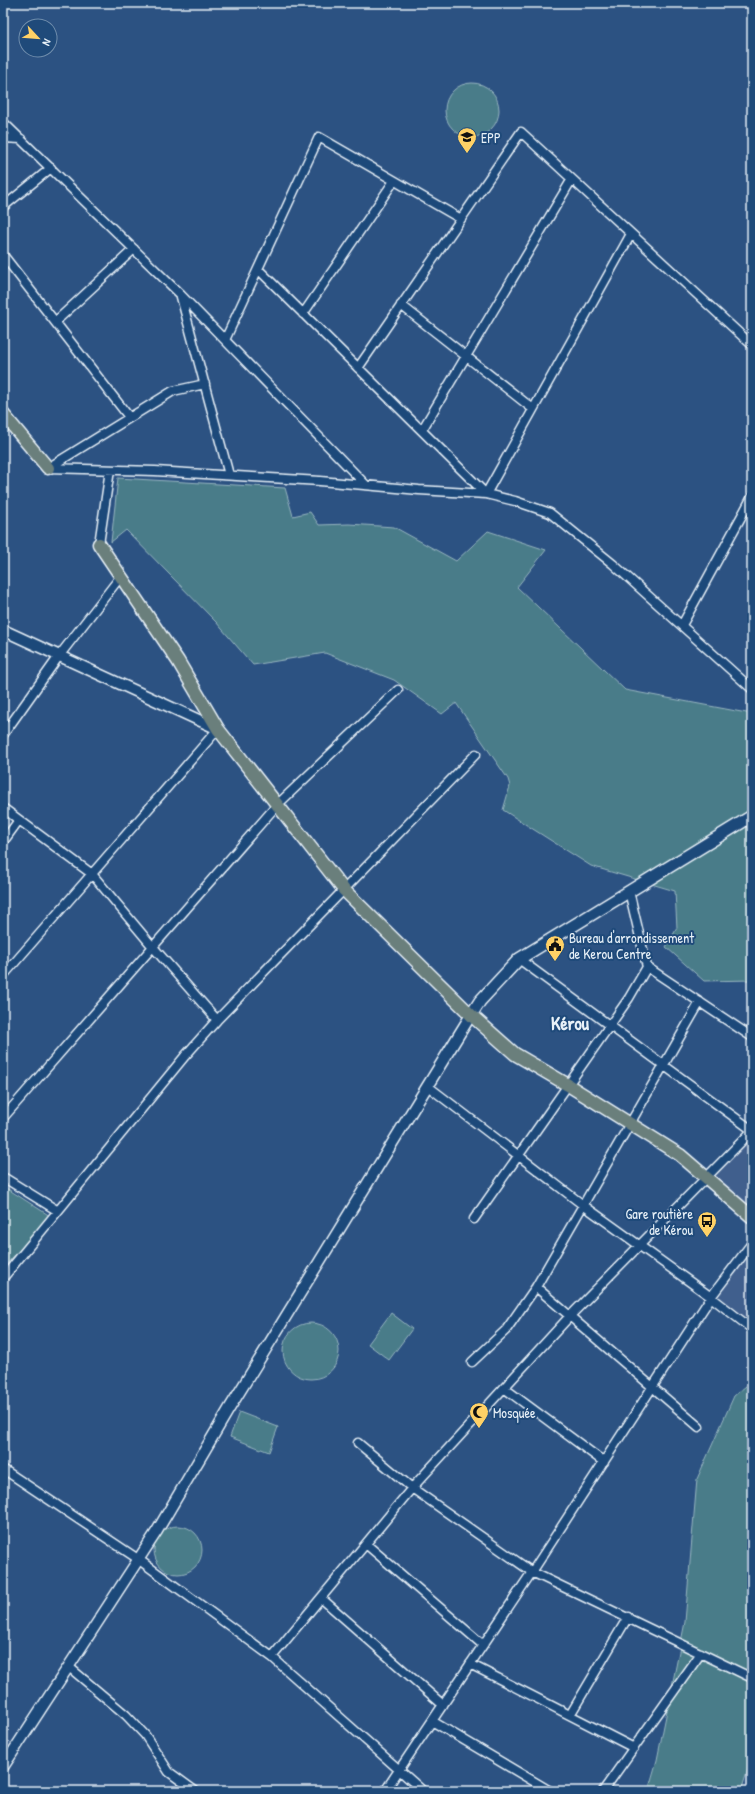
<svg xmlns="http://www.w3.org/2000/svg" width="755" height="1794" font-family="'Patrick Hand',sans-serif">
  <rect width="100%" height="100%" fill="#2c5282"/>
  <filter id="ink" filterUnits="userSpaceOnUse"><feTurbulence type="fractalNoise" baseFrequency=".025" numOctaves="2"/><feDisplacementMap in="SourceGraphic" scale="8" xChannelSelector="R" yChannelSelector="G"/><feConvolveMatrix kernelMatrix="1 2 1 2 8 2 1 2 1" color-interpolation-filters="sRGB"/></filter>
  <g filter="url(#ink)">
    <path fill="#3f5f8d" d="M 752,1134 L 752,1210 L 713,1178 Z
      M 752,1248 L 752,1326 L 715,1297 Z"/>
    <path fill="#497c89" stroke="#98b6c0" d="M445 110a27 27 0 1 1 54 0a27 27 0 1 1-54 0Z
      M 118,478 L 285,488 L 293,516 L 310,512 L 319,525 L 349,524 L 394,527 L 456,561 L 488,531 L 546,550 L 517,587 L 625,690 L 752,714 L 752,980 L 704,981 L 666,947 L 677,928 L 675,891 L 591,866 L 503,810 L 510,786 L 508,779 L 456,703 L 442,714 L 394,680 L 325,653 L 253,665 L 216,622 L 126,530 L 111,542 Z
      M 3,1186 L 50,1216 L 3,1268 Z
      M 391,1313 L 412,1329 L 389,1360 L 368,1344 Z
      M283 1351a28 28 0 1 1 56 0a28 28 0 1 1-56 0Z
      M 752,1381 L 752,1757 L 741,1791 L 648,1791 L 657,1760 L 685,1622 L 697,1479 L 734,1396 Z
      M 239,1412 L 278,1427 L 269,1452 L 230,1437 Z
      M154 1550a24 24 0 1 1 48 0a24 24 0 1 1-48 0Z"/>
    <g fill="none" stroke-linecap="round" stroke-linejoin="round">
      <defs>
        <path id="minor" d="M 3,122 L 181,295 L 366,485
          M 3,138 L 21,139
          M 3,207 L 51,168
          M 3,255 L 129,417
          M 258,269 L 486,494 L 631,234
          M 181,297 L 229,475
          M 401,305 L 533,409
          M 303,314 L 394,181
          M 55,322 L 134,249
          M 225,340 L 319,137 L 461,219
          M 358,368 L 521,132 L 752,345
          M 422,430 L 572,179
          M 48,468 L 155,471 L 320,481 L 419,490 L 486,494 L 515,501 L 550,513 L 613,564 L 752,689
          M 48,468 L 173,391 L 205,384
          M 99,544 L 110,470
          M 682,625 L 752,497
          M 3,735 L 59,656 L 121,576
          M 3,808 L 92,874 L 153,947 L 217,1020
          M 3,842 L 19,820
          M 629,891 L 647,967 L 752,1037
          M 519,959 L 752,1130
          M 3,976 L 218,729
          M 429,1087 L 583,1205 L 711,1297 L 752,1329
          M 3,1118 L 277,805 L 398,690
          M 3,1177 L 58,1211
          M 474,1219 L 629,998 L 647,967
          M 3,1278 L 185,1056 L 217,1020 L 476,754
          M 536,1287 L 699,1427
          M 472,1362 L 506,1330 L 536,1287 L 700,1002
          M 504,1388 L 604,1462
          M 358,1443 L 412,1488 L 532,1572 L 752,1678
          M 3,1469 L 138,1559 L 272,1657 L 423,1791
          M 366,1544 L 483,1645
          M 321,1598 L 443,1705
          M 272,1657 L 412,1488 L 570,1316 L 752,1131
          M 470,1664 L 634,1748
          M 69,1667 L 126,1715 L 145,1735 L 169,1772 L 195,1791
          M 570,1715 L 628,1617
          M 432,1721 L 550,1791
          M 385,1791 L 532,1572 L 711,1297 L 752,1243
          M 603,1791 L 701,1653"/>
        <path id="tertiary" d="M 3,630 L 218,729
          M 3,1767 L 157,1531 L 229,1409 L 471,1015"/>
        <path id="secondary" d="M 471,1015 L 480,1001 L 519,959 L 752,816"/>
        <path id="primary" d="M 3,414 L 48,468
          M 99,544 L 178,661 L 218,729 L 344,890 L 471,1015 L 515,1054 L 568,1085 L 680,1155 L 752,1217"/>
      </defs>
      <use href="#minor" stroke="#e8f1f8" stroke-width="11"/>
      <use href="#tertiary" stroke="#e8f1f8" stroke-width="13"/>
      <use href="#secondary" stroke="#e8f1f8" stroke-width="14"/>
      <use href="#primary" stroke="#e8f1f8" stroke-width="15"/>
      <use href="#minor" stroke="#1f4a7a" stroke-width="8"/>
      <use href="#tertiary" stroke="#1f4a7a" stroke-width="10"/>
      <use href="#secondary" stroke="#1f4a7a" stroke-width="11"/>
      <use href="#primary" stroke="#6b7f7c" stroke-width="12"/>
    </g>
  </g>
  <defs>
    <symbol id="school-pin" viewBox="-11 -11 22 30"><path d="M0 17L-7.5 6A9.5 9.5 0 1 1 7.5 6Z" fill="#ffd166" stroke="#1f4a7a"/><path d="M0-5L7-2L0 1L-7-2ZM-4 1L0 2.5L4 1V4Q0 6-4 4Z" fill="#111"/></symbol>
    <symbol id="civic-pin" viewBox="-11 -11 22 30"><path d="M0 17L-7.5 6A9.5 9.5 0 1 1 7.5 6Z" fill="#ffd166" stroke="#1f4a7a"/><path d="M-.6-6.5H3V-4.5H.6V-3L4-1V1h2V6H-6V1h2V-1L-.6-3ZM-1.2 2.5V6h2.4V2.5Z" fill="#111"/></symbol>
    <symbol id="bus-pin" viewBox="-11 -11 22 30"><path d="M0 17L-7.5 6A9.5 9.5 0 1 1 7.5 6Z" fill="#ffd166" stroke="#1f4a7a"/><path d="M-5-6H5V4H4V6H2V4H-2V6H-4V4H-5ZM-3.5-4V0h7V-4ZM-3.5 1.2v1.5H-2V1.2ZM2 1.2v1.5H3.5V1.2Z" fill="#111"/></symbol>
    <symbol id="mosque-pin" viewBox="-11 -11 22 30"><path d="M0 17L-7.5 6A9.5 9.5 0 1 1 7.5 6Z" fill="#ffd166" stroke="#1f4a7a"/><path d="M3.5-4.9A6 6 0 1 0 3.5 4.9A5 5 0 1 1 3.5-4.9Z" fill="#111"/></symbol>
  </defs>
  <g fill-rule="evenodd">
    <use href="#school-pin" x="456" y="126" width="22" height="30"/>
    <use href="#civic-pin" x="544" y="934" width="22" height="30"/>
    <use href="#bus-pin" x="696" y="1210" width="22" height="30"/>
    <use href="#mosque-pin" x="468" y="1401" width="22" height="30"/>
  </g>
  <g text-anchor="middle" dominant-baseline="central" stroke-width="4" stroke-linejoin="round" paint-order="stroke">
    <g font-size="14" fill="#e8f1f8" stroke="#1f4a7a" text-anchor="start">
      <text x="481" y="137">EPP</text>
      <text x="569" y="937">Bureau d'arrondissement<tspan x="569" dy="16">de Kerou Centre</tspan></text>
      <text x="693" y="1213" text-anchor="end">Gare routière<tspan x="693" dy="16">de Kérou</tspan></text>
      <text x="493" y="1412">Mosquée</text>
    </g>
    <g font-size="18" font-weight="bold" fill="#e8f1f8" stroke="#1f4a7a">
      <text x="570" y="1023">Kérou</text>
    </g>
  </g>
  <rect width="755" height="1794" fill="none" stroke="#1f4a7a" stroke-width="16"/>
  <rect x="8" y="8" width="739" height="1778" fill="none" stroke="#e8f1f8" stroke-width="1.5" filter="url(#ink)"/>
  <g transform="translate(38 38) rotate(116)"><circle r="19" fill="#1f4a7a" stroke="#6f8dac"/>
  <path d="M0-3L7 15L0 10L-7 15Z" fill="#ffd166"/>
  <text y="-6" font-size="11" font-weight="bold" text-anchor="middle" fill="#e8f1f8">N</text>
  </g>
</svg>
